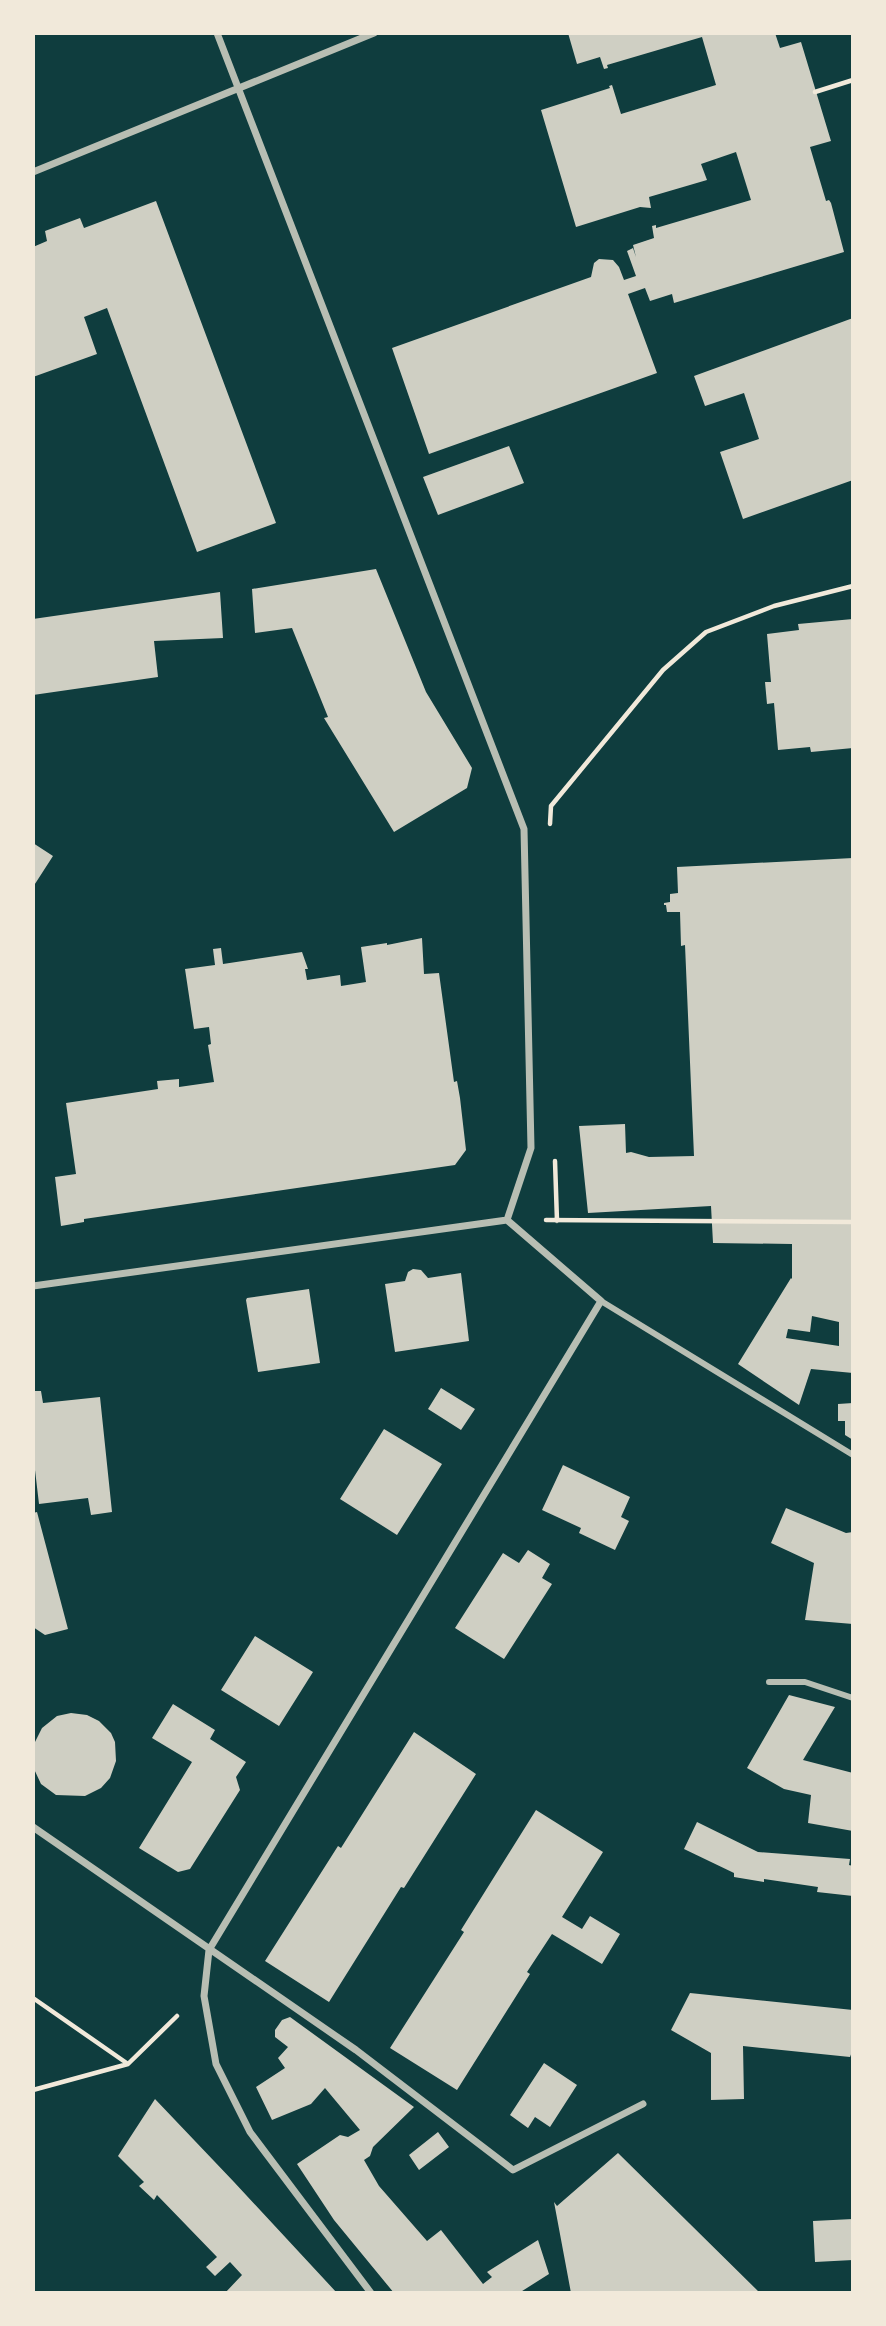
<svg xmlns="http://www.w3.org/2000/svg" width="886" height="2326" font-family="Montserrat,sans-serif">
  <rect width="100%" height="100%" fill="#0f3d3e"/>
  <path fill="#cfcfc3" fill-rule="evenodd" d="M 568,33 L 775,33 L 780,48 L 801,42 L 831,141 L 810,147 L 826,201 L 829,200 L 831,203 L 844,252 L 674,303 L 672,294 L 650,301 L 645,288 L 628,294 L 657,373 L 429,454 L 392,348 L 591,277 L 594,263 L 599,259 L 613,260 L 619,267 L 624,280 L 636,276 L 627,251 L 633,248 L 636,257 L 633,245 L 654,238 L 652,226 L 656,225 L 656,228 L 751,200 L 736,152 L 701,164 L 707,180 L 649,197 L 651,208 L 640,207 L 576,227 L 541,110 L 610,88 L 609,86 L 612,85 L 621,114 L 716,85 L 702,37 L 607,65 L 608,68 L 604,69 L 600,57 L 577,64 Z
    M 156,201 L 276,523 L 197,552 L 107,308 L 84,317 L 97,354 L 33,377 L 33,247 L 47,241 L 45,231 L 80,218 L 84,228 Z
    M 853,318 L 853,480 L 743,519 L 720,452 L 759,439 L 744,393 L 705,406 L 694,376 Z
    M 509,446 L 524,483 L 438,515 L 423,477 Z
    M 376,569 L 426,692 L 472,768 L 467,788 L 394,832 L 324,718 L 328,717 L 292,628 L 255,633 L 252,589 Z
    M 220,592 L 223,638 L 154,641 L 158,677 L 33,695 L 33,619 Z
    M 853,619 L 853,748 L 811,752 L 810,747 L 778,750 L 774,703 L 767,704 L 765,682 L 771,682 L 767,634 L 799,630 L 798,624 Z
    M 33,843 L 53,856 L 33,887 Z
    M 853,858 L 853,1373 L 811,1369 L 799,1405 L 738,1364 L 791,1278 L 792,1279 L 792,1244 L 713,1243 L 711,1206 L 588,1213 L 579,1126 L 625,1124 L 626,1153 L 631,1152 L 649,1157 L 694,1156 L 685,945 L 681,946 L 680,912 L 667,912 L 666,905 L 664,905 L 664,903 L 670,902 L 670,894 L 678,893 L 677,867 ZM 812,1316 L 839,1322 L 839,1346 L 786,1338 L 788,1329 L 810,1332 Z
    M 422,938 L 424,974 L 439,973 L 454,1082 L 457,1081 L 460,1098 L 466,1150 L 455,1165 L 84,1219 L 84,1222 L 61,1226 L 55,1177 L 76,1174 L 66,1103 L 158,1089 L 157,1081 L 179,1079 L 179,1087 L 214,1082 L 208,1045 L 211,1044 L 209,1027 L 194,1029 L 185,969 L 215,965 L 213,949 L 221,948 L 223,964 L 302,952 L 308,969 L 305,969 L 307,980 L 340,975 L 341,986 L 366,982 L 361,947 L 387,943 L 387,945 Z
    M 413,1269 L 421,1270 L 428,1278 L 461,1273 L 469,1341 L 395,1352 L 385,1284 L 405,1281 L 408,1272 Z
    M 309,1289 L 320,1363 L 258,1372 L 246,1300 L 247,1298 Z
    M 441,1388 L 475,1409 L 461,1430 L 428,1409 Z
    M 33,1391 L 41,1391 L 43,1403 L 100,1397 L 112,1512 L 91,1515 L 88,1498 L 39,1504 L 33,1453 Z
    M 853,1403 L 853,1440 L 845,1435 L 845,1421 L 838,1421 L 838,1404 Z
    M 384,1429 L 442,1464 L 397,1535 L 340,1499 Z
    M 563,1465 L 630,1497 L 621,1517 L 629,1521 L 615,1550 L 579,1533 L 581,1528 L 542,1510 Z
    M 786,1508 L 846,1533 L 853,1532 L 853,1624 L 805,1620 L 814,1563 L 771,1543 Z
    M 37,1512 L 68,1629 L 45,1635 L 33,1627 L 33,1513 Z
    M 528,1550 L 550,1564 L 542,1578 L 552,1584 L 504,1659 L 455,1628 L 503,1553 L 519,1563 Z
    M 255,1636 L 313,1672 L 279,1726 L 221,1690 Z
    M 789,1695 L 835,1707 L 803,1760 L 853,1773 L 853,1831 L 808,1823 L 811,1795 L 784,1789 L 747,1768 Z
    M 173,1704 L 215,1730 L 210,1739 L 246,1762 L 236,1777 L 240,1790 L 190,1869 L 178,1872 L 139,1848 L 192,1762 L 152,1738 Z
    M 71,1713 L 87,1715 L 99,1721 L 111,1733 L 115,1742 L 116,1761 L 110,1778 L 101,1788 L 85,1796 L 56,1795 L 41,1784 L 34,1769 L 33,1746 L 42,1728 L 57,1716 Z
    M 414,1732 L 476,1774 L 404,1888 L 401,1887 L 329,2002 L 265,1961 L 338,1846 L 341,1848 Z
    M 536,1810 L 603,1852 L 562,1917 L 582,1929 L 590,1916 L 620,1934 L 602,1964 L 552,1934 L 527,1972 L 530,1974 L 457,2090 L 390,2048 L 464,1932 L 461,1930 Z
    M 697,1822 L 758,1852 L 850,1859 L 849,1865 L 853,1866 L 853,1896 L 817,1892 L 818,1887 L 764,1879 L 764,1882 L 734,1877 L 734,1873 L 684,1849 Z
    M 690,1993 L 853,2010 L 853,2049 L 850,2057 L 743,2046 L 744,2099 L 711,2100 L 711,2053 L 671,2030 Z
    M 290,2017 L 414,2107 L 373,2147 L 370,2156 L 364,2160 L 379,2186 L 427,2241 L 441,2230 L 483,2284 L 492,2277 L 487,2272 L 538,2240 L 549,2274 L 519,2293 L 394,2293 L 334,2220 L 297,2164 L 340,2135 L 348,2137 L 360,2130 L 325,2088 L 311,2104 L 272,2120 L 256,2087 L 285,2068 L 278,2058 L 288,2047 L 275,2037 L 275,2030 L 282,2020 Z
    M 544,2063 L 577,2085 L 550,2127 L 535,2117 L 528,2128 L 510,2115 Z
    M 155,2099 L 234,2182 L 337,2293 L 225,2293 L 242,2275 L 230,2262 L 215,2276 L 206,2267 L 217,2257 L 157,2195 L 154,2200 L 139,2186 L 144,2182 L 118,2156 Z
    M 438,2132 L 449,2147 L 419,2170 L 409,2155 Z
    M 618,2153 L 760,2293 L 571,2293 L 554,2202 L 557,2206 Z
    M 853,2219 L 853,2260 L 815,2262 L 813,2221 Z"/>
  <g fill="none" stroke-linecap="round" stroke-linejoin="round">
    <path stroke="#f1e9da" stroke-width="4.5" d="M 815,92 L 853,80
      M 550,824 L 551,806 L 663,670 L 706,632 L 774,606 L 853,586
      M 555,1161 L 557,1221
      M 546,1220 L 853,1222
      M 33,1998 L 128,2064 L 33,2090
      M 128,2064 L 177,2016"/>
    <path stroke="#b8beb3" stroke-width="6" d="M 601,1301 L 853,1455
      M 769,1682 L 805,1682 L 853,1698"/>
    <path stroke="#b8beb3" stroke-width="7" d="M 217,33 L 524,829 L 531,1148 L 507,1220
      M 33,172 L 374,33
      M 33,1286 L 507,1220
      M 33,1827 L 356,2050 L 513,2170 L 643,2104
      M 371,2293 L 250,2132 L 216,2064 L 204,1996 L 209,1950 L 601,1301 L 507,1220"/>
  </g>
  <rect width="886" height="2326" fill="none" stroke="#f1e9da" stroke-width="70"/>
</svg>
